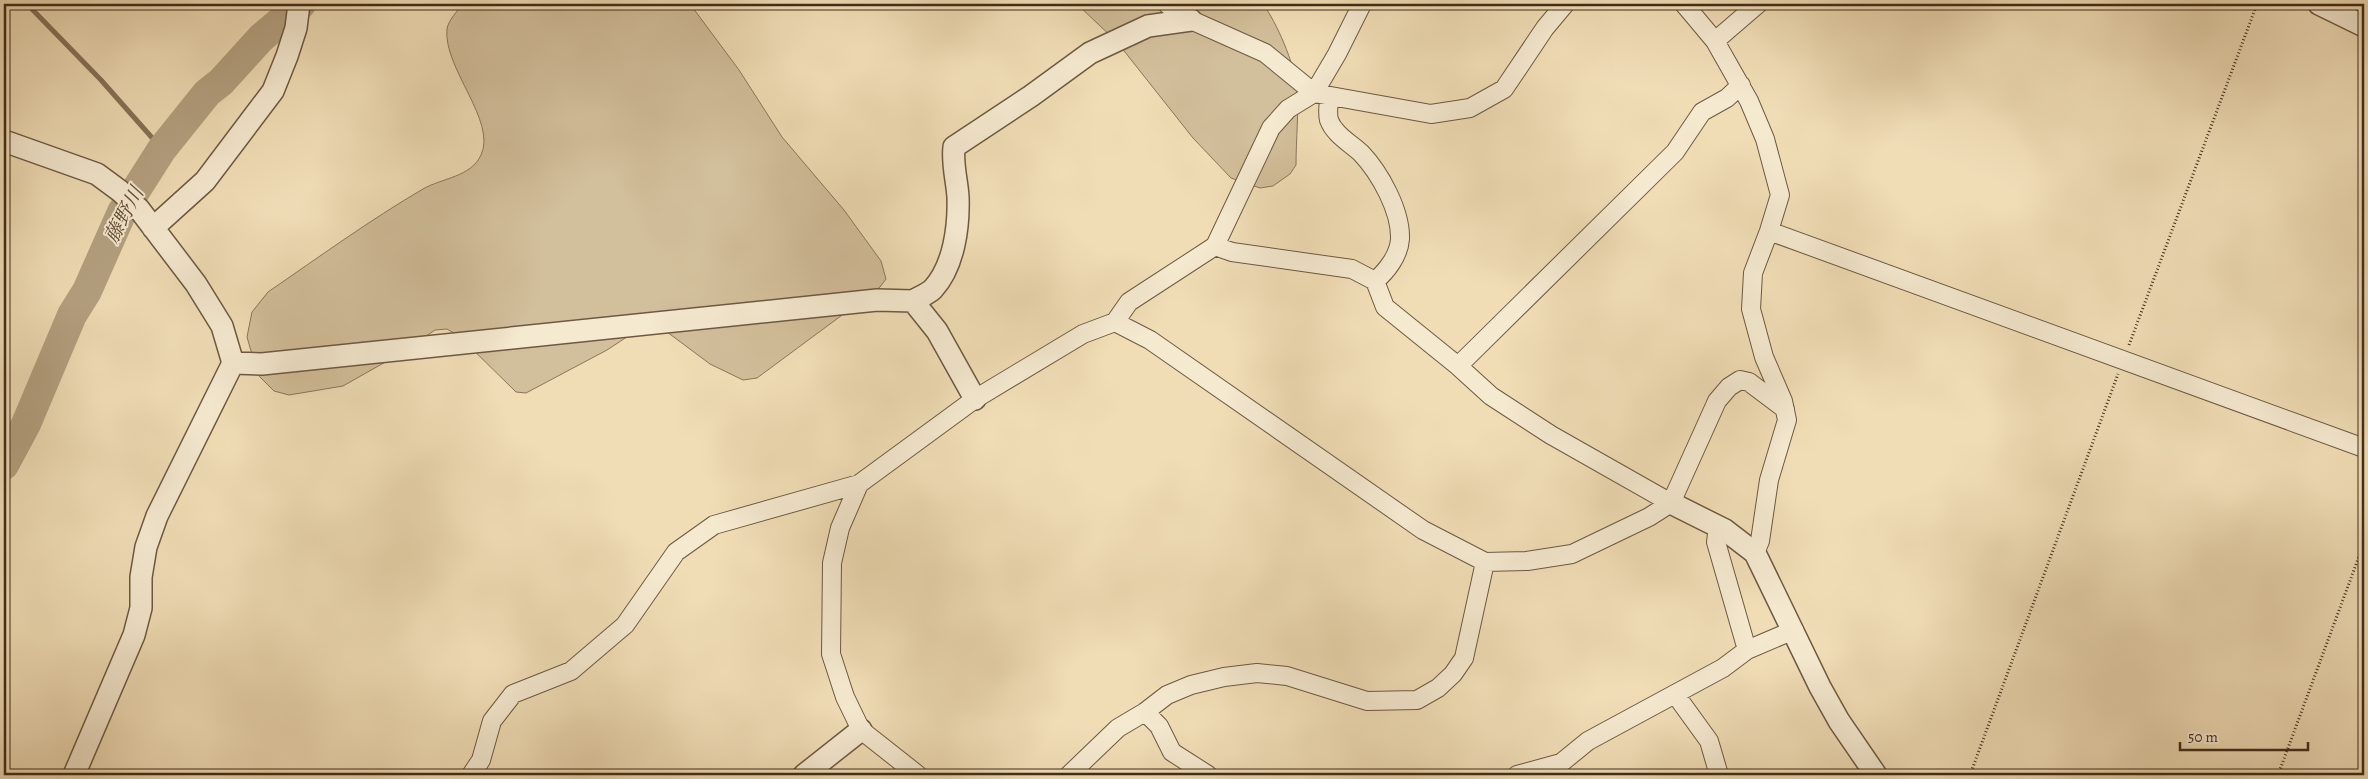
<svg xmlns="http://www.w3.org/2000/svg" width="2368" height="779" font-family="Alegreya,'Noto Serif JP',serif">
  <rect width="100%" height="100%" fill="#f0ddb6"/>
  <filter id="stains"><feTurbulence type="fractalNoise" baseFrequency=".004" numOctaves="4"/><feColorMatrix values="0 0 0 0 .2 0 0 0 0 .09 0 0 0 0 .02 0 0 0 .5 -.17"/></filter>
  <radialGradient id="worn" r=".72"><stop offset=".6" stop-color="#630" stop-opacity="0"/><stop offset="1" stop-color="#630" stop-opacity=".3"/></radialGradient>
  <path fill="#d2bf9b" stroke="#8a765a" d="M 463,4 L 690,4 L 739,70 L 782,137 L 844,210 L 881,261 L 886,279 L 880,287 L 757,378 L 743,380 L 710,364 L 659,326 L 639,329 L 607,350 L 526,393 L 516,392 L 459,336 L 447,329 L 435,330 L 403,352 L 343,386 L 289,395 L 274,391 L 258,375 L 247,337 L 252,312 L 268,292 C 319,257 370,220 423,189 C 442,178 471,177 481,155 C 497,121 443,68 447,29 C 448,21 458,10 463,4 Z
    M 1077,4 L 1263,4 C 1277,23 1294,63 1297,87 C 1299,112 1296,139 1296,165 L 1290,174 L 1273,186 L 1260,188 L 1231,178 L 1193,138 L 1117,42 Z"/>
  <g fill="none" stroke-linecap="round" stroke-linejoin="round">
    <path stroke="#867358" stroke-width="5" d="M 27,4 L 101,80 L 162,149"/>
    <path stroke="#b4a181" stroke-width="30" d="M 4,465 L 26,424 L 72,315 L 87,291 L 122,212 L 162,149 L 207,93 L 221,82 L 261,38 L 301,4"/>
    <defs>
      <path id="minor" d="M 1167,4 L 1182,16 L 1265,53 L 1314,93 L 1431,114 L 1470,108 L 1504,89 L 1545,28 L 1565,4
        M 1684,4 L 1715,41 L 1749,101 L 1765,139 L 1780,195 L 1769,231 L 1753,273 L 1751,309 L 1764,357 L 1783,401 L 1787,420 L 1769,480 L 1760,541 L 1755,553
        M 1715,41 L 1758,4
        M 1329,96 C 1329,103 1327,113 1329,120 C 1334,134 1350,143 1361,153 C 1380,173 1401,211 1400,239 C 1399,255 1387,271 1375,281
        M 1769,231 L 2364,448
        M 1215,246 L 1232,252 L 1352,269 L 1375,281 L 1385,307 L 1458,366 L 1491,396 L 1551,435 L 1671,503
        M 1115,322 L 1150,340 L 1423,530 L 1485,562 L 1527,561 L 1572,554 L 1649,517 L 1671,503 L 1717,401 L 1729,387 L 1740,380 L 1749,382 L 1785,409
        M 1458,366 L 1675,152 L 1702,112 L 1727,98 L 1741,85
        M 859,484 L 840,528 L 832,563 L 831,654 L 845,697 L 861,730 L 918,775
        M 1718,526 L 1716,542 L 1747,650
        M 1675,694 L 1709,741 L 1719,775
        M 1145,712 L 1159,726 L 1172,752 L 1208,775
        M 471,775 L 481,760 L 492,721 L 513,694 L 571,671 L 625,625 L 676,552 L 714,525 L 859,484 L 975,399 L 1083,334 L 1115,322 L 1129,302 L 1215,246 L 1271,128 L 1288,109 L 1314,93 L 1337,54 L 1362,4
        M 1069,775 L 1118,728 L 1145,712 L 1167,695 L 1191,685 L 1224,677 L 1257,673 L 1287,676 L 1367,701 L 1417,700 L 1438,688 L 1453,674 L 1464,658 L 1485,562
        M 1517,775 L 1561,763 L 1588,741 L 1723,668 L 1747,650 L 1794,630"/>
      <path id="tertiary" d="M 2319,4 L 2364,26
        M 4,141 L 97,174 L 120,191 L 139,209 L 196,284 L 222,326 L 233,363 L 157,516 L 146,547 L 141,577 L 141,608 L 134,635 L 74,775
        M 153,228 L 205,181 L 273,91 L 287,56 L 296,28 L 299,4
        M 913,301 C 919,297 928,294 933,289 C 954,266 959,227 958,197 C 957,180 952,165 954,147 L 1031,96 L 1090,53 L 1148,26 L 1191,20
        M 233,363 L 262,364 L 877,300 L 913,301 L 937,331 L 975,399
        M 1671,503 L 1725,530 L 1755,553 L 1820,687 L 1839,721 L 1876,775
        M 804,775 L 861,730"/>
    </defs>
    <use href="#minor" stroke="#6d5941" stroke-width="20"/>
    <use href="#tertiary" stroke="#6d5941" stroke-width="24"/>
    <path stroke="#412d1a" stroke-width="3" stroke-dasharray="1 2.5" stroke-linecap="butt" d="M 2129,345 L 2257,4
      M 1970,775 L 2118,374
      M 2278,775 L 2364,543"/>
    <use href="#minor" stroke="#f5e9d0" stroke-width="18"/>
    <use href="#tertiary" stroke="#f5e9d0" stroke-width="21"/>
  </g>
  <g text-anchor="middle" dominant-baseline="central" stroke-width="4" stroke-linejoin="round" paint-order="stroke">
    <g font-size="20" font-style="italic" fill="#5e4a34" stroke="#f5e9d0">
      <text transform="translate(124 215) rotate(-62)">藤野川</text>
    </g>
  </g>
  <rect width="2368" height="779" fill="none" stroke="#f0ddb6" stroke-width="20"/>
  <rect x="5" y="5" width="2358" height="769" fill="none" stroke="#412d1a" stroke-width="2.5"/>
  <rect x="10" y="10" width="2348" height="759" fill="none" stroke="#412d1a"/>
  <path d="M2180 742v8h128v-8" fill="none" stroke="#412d1a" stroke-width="2.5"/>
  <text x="2188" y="742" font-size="15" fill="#412d1a" stroke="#f5e9d0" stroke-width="4" paint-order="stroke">50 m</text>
  <rect width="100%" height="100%" filter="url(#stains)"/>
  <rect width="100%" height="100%" fill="url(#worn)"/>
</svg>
